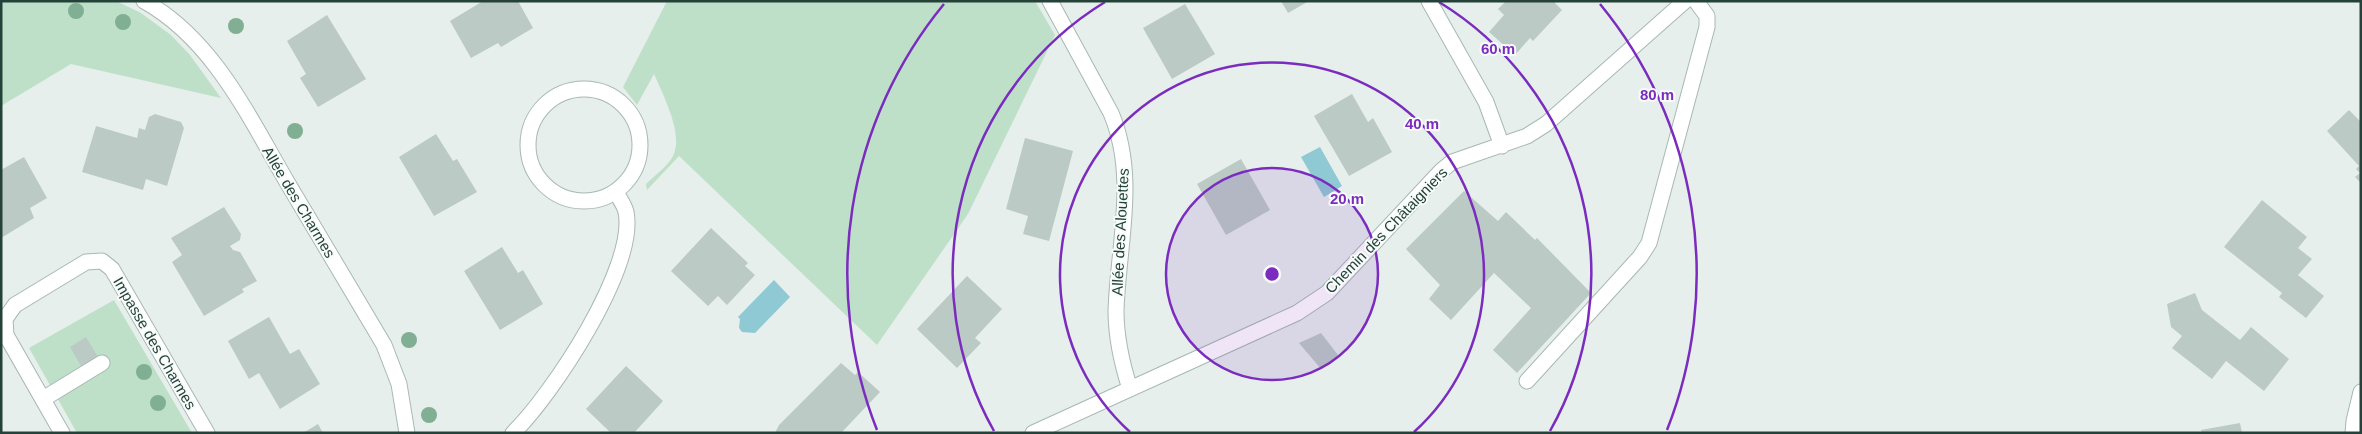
<svg xmlns="http://www.w3.org/2000/svg" width="2362" height="434" font-family="Arial,sans-serif">
  <rect width="100%" height="100%" fill="#e6efeb"/>
  <path fill="#bfe0c8" d="M 1,1 L 116,1 L 141,13 L 171,35 L 190,55 L 221,98 L 71,64 L 1,106 Z
    M 667,1 L 1035,1 L 1055,35 L 968,214 L 877,345 L 679,156 L 647,190 L 646,184 C 654,176 668,166 673,156 C 684,134 663,95 654,74 L 637,105 L 623,87 Z
    M 114,300 L 192,433 L 77,433 L 29,348 Z"/>
  <path fill="#8ec9d4" d="M 1320,147 L 1342,186 L 1324,197 L 1301,157 Z
    M 774,280 L 790,297 L 755,333 L 742,332 L 739,328 L 740,319 L 738,317 Z"/>
  <path fill="#bbcac4" d="M 483,1 L 518,1 L 533,28 L 501,47 L 498,43 L 471,58 L 450,21 Z
    M 1281,1 L 1309,1 L 1288,13 Z
    M 1506,1 L 1556,1 L 1555,3 L 1562,10 L 1533,41 L 1530,38 L 1515,55 L 1489,32 L 1504,15 L 1498,9 Z
    M 1185,4 L 1215,54 L 1172,79 L 1143,28 Z
    M 327,15 L 366,79 L 318,107 L 300,78 L 306,74 L 287,41 Z
    M 1352,94 L 1368,122 L 1373,118 L 1392,152 L 1349,176 L 1314,116 Z
    M 2349,110 L 2361,122 L 2361,183 L 2355,177 L 2360,173 L 2356,169 L 2359,166 L 2327,131 Z
    M 155,114 L 181,122 L 184,128 L 167,186 L 146,179 L 143,190 L 82,172 L 96,126 L 137,138 L 139,128 L 145,130 L 149,117 Z
    M 436,134 L 453,161 L 457,159 L 477,192 L 434,216 L 399,157 Z
    M 1025,138 L 1073,151 L 1049,241 L 1023,234 L 1028,216 L 1006,209 Z
    M 24,157 L 47,198 L 30,208 L 34,218 L 1,238 L 1,170 Z
    M 1241,159 L 1270,210 L 1226,235 L 1197,184 Z
    M 1464,191 L 1498,221 L 1506,212 L 1535,240 L 1537,238 L 1591,293 L 1517,373 L 1493,350 L 1531,308 L 1494,273 L 1451,320 L 1429,299 L 1440,285 L 1406,249 Z
    M 2262,200 L 2307,237 L 2298,248 L 2312,259 L 2298,275 L 2324,296 L 2306,318 L 2279,297 L 2282,293 L 2224,247 Z
    M 224,207 L 241,234 L 240,240 L 230,246 L 233,250 L 240,252 L 257,281 L 242,289 L 244,292 L 204,316 L 172,262 L 182,255 L 171,238 Z
    M 711,228 L 748,263 L 745,266 L 755,275 L 727,305 L 718,296 L 708,306 L 671,271 Z
    M 502,247 L 518,273 L 523,270 L 543,304 L 500,330 L 464,271 Z
    M 967,276 L 1002,309 L 975,338 L 981,343 L 957,368 L 917,329 Z
    M 2195,293 L 2202,310 L 2240,340 L 2251,327 L 2289,359 L 2264,391 L 2226,361 L 2212,379 L 2172,348 L 2182,336 L 2171,327 L 2167,304 Z
    M 269,317 L 290,354 L 299,349 L 320,384 L 280,409 L 259,373 L 249,379 L 228,341 Z
    M 1321,333 L 1338,355 L 1321,369 L 1299,343 Z
    M 86,337 L 98,357 L 81,366 L 70,347 Z
    M 841,363 L 855,375 L 858,372 L 880,392 L 841,433 L 775,433 L 779,425 Z
    M 626,366 L 663,401 L 634,433 L 611,433 L 586,409 Z
    M 2240,423 L 2242,433 L 2202,433 L 2201,430 Z
    M 318,424 L 323,433 L 303,433 Z"/>
  <g fill="none" stroke-linecap="round" stroke-linejoin="round">
    <defs>
      <path id="lane" d="M 1527,381 L 1640,257 L 1649,243 L 1707,27 L 1707,16 L 1696,1
        M 43,399 L 102,363"/>
      <path id="street" d="M 144,1 C 213,39 249,117 287,182 C 320,237 352,291 384,345 L 399,384 L 407,433
        M 1050,1 L 1111,113 C 1138,177 1118,244 1116,311 C 1116,338 1122,364 1130,389
        M 1429,1 L 1486,102 L 1502,146
        M528 145a56 56 0 1 1 112 0a56 56 0 1 1-112 0Z
        M 62,433 L 6,335 L 5,319 L 15,305 L 86,262 L 102,261 L 112,269 L 207,433
        M 513,433 C 552,395 637,267 626,212 C 625,206 619,198 616,192
        M 1033,433 L 1297,313 L 1327,293 L 1441,171 L 1452,162 L 1527,136 L 1546,124 L 1685,1
        M 2353,433 L 2354,421 L 2361,392"/>
    </defs>
    <use href="#lane" stroke="#a8b8b2" stroke-width="17"/>
    <use href="#street" stroke="#a8b8b2" stroke-width="17"/>
    <use href="#lane" stroke="#fff" stroke-width="15"/>
    <use href="#street" stroke="#fff" stroke-width="15"/>
  </g>
  <g fill="#80af93">
    <circle cx="76" cy="11" r="8"/>
    <circle cx="123" cy="22" r="8"/>
    <circle cx="236" cy="26" r="8"/>
    <circle cx="295" cy="131" r="8"/>
    <circle cx="409" cy="340" r="8"/>
    <circle cx="144" cy="372" r="8"/>
    <circle cx="158" cy="403" r="8"/>
    <circle cx="429" cy="415" r="8"/>
  </g>
  <circle cx="1272" cy="274" r="106" fill="#7b2cbf" fill-opacity=".12"/>
  <g fill="none" stroke="#7b2cbf" stroke-width="2.5">
    <circle cx="1272" cy="274" r="106"/>
    <path d="M1130 432A212 212 0 1 1 1414 432"/>
    <path d="M994 431A319 319 0 0 1 1105 2M1439 2A319 319 0 0 1 1550 431"/>
    <path d="M877 430A425 425 0 0 1 944 4M1600 4A425 425 0 0 1 1667 430"/>
  </g>
  <g text-anchor="middle" dominant-baseline="central" stroke-width="4" stroke-linejoin="round" paint-order="stroke">
    <g font-size="15" fill="#24423a" stroke="#f7fbf9">
      <text transform="translate(299 202) rotate(59)">Allée des Charmes</text>
      <text transform="translate(1386 230) rotate(-46)">Chemin des Châtaigniers</text>
      <text transform="translate(1120 232) rotate(-87)">Allée des Alouettes</text>
      <text transform="translate(155 343) rotate(60)">Impasse des Charmes</text>
    </g>
  </g>
  <circle cx="1272" cy="274" r="8" fill="#7b2cbf" stroke="#f7fbf9" stroke-width="2.5"/>
  <g font-size="15" text-anchor="middle" font-weight="bold" fill="#7b2cbf" stroke="#f7fbf9" stroke-width="4" stroke-linejoin="round" paint-order="stroke">
    <text x="1498" y="54">60 m</text>
    <text x="1657" y="100">80 m</text>
    <text x="1422" y="129">40 m</text>
    <text x="1347" y="204">20 m</text>
  </g>
  <rect width="2362" height="434" fill="none" stroke="#24423a" stroke-width="5"/>
</svg>
